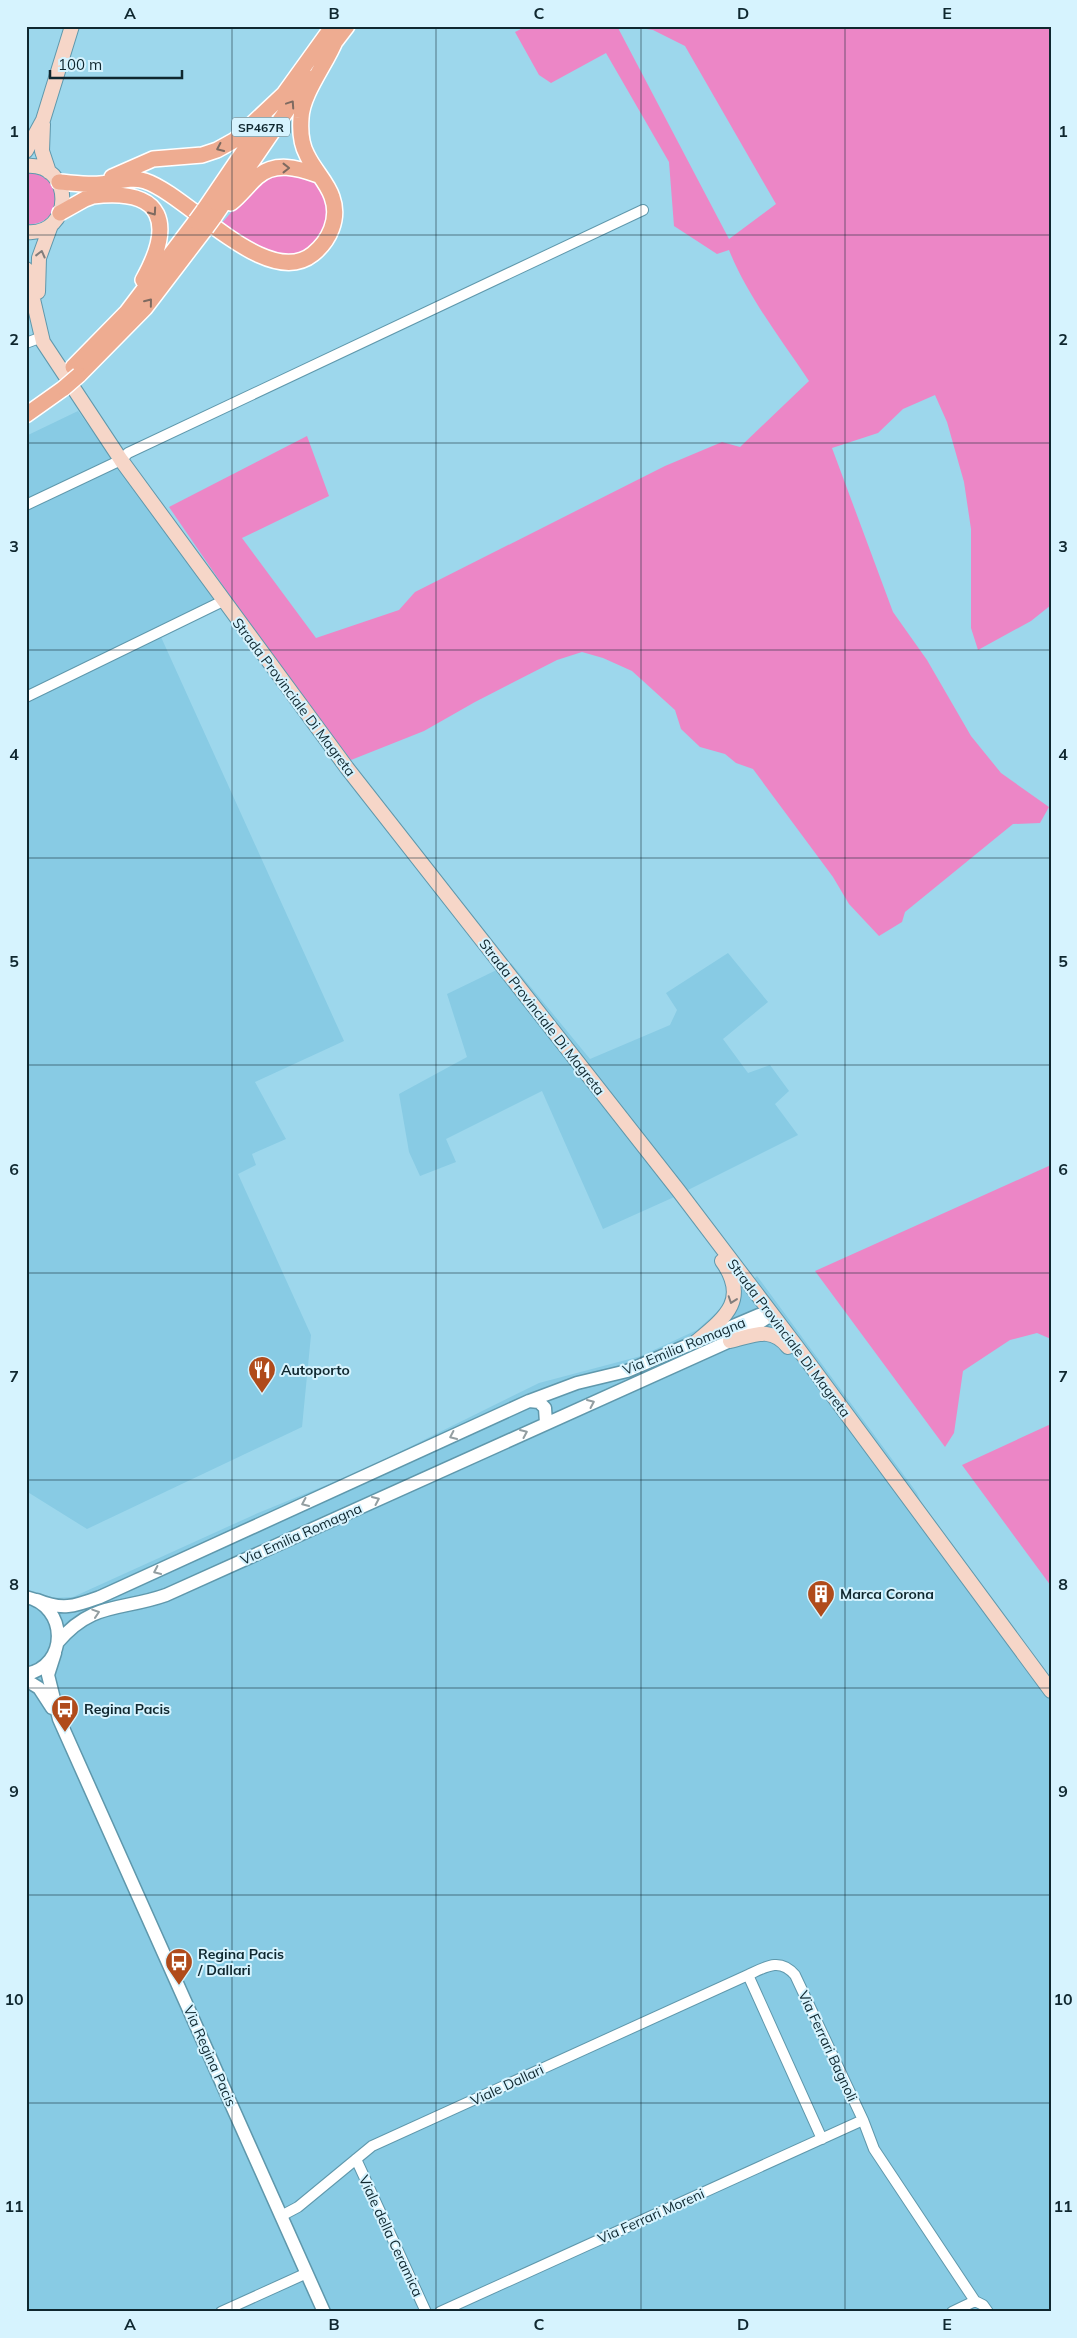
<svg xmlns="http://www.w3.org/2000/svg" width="1077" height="2338" font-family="Mulish,sans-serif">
  <rect width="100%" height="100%" fill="#9dd7ec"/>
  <path fill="#88cbe4" d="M 78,411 L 221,608 L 161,637 L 344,1041 L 255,1082 L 286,1139 L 252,1154 L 256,1165 L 238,1174 L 311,1335 L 302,1427 L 87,1529 L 26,1491 L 26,436 Z
    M 728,953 L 768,1002 L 723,1039 L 748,1073 L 770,1065 L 789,1091 L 775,1104 L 798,1135 L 672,1198 L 603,1229 L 542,1091 L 446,1139 L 456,1162 L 420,1176 L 409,1152 L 399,1094 L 467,1057 L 447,994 L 511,963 L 590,1059 L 670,1025 L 677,1010 L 666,993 Z
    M 757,1276 L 917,1493 L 924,1509 L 1051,1679 L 1051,2312 L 26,2312 L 26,1591 L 50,1598 L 73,1597 L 258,1513 L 361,1471 L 539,1383 L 641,1356 L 697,1330 Z"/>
  <path fill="#ec86c6" d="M 527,26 L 617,26 L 729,239 L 776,204 L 685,46 L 653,30 L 626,26 L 1051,26 L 1051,605 L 1031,621 L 978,650 L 971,628 L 971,529 L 964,482 L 947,422 L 935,395 L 903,409 L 878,433 L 832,448 L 893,612 L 927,660 L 971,736 L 1001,773 L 1049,807 L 1040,823 L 1013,824 L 905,912 L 902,922 L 879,936 L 849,904 L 833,877 L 753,769 L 736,763 L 725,754 L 700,747 L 681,729 L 675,710 L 632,671 L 603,658 L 582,652 L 557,660 L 475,702 L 424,731 L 351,760 L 276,663 L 169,507 L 307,436 L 329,496 L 242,538 L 316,638 L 399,610 L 415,592 L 665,466 L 722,442 L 740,447 L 809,381 C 781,339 748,297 729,250 L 717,254 L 674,226 L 669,162 L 606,53 L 551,83 L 539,75 L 515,32 Z
    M 295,172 C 305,177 318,183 323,193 C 340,225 313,260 278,257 C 262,255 235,233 221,224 L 262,177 Z
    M 26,173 C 67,173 64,227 26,224 Z
    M 1051,1165 L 1051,1339 L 1037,1333 L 1010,1340 L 963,1371 L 954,1433 L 945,1447 L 815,1271 Z
    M 1051,1424 L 1051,1586 L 962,1465 Z"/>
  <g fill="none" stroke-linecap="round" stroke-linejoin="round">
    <defs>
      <path id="minor" d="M 26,343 L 42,337
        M 26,505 L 121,460 L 128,453 L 643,210
        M 26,697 L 223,601
        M 748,1975 L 822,2139
        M 356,2159 L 426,2312
        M 281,2216 L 298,2207 L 372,2146 L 748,1975 C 765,1967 780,1957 795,1975 L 863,2120 L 874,2149 L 975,2301 L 983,2305 L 988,2312
        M 221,2312 L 307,2273
        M 440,2312 L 863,2120
        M 952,2312 L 975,2301"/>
      <path id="tertiary" d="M 529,1401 L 539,1402 L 545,1408 L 546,1423
        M 26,1597 C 68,1606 69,1666 26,1674
        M 37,1600 C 63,1611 75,1606 100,1597 L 529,1401 L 577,1383 L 627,1371 L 759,1315 L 771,1314
        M 58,1642 C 93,1601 121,1611 166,1595 L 730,1341 L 768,1317
        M 55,1653 L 48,1675 L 59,1719 L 324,2312
        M 26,1680 L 39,1688 L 52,1708"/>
      <path id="secondary" d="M 43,124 L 42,151 L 49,172
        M 26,151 L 43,120 L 72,26
        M 26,166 C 75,162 74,237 26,232
        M 26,269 L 43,342 L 121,460 L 347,768 L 678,1190 L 797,1347 L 1051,1691
        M 38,292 L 39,258 L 51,225
        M 697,1341 C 726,1317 749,1299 722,1261
        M 730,1341 C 753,1336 771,1325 788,1347"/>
      <path id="primary" d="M 331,47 L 347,26
        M 279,101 L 333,26
        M 112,177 L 153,159 L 202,155 L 217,150 L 235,140 L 284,94
        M 59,182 C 73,183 86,185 100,184 C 115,183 130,176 145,181 C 188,195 267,291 313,254 C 329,241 340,219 332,197 C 327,182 314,170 307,155 C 301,144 300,131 301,118 C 302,93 327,63 336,39
        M 93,196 C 165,188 174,224 143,280
        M 231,203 C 241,195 248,185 257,177 C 275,161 298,168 318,175
        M 204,210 L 265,120
        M 60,213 L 85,199 L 101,193
        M 214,217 L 309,78
        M 73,367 L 127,312 L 196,221
        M 79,375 L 145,308 L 206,228
        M 26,415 L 64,388"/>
    </defs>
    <use href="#minor" stroke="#5f98ac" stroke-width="12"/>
    <use href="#tertiary" stroke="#5f98ac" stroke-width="15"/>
    <use href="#secondary" stroke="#5f98ac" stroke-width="16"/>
    <use href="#primary" stroke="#fff" stroke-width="18"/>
    <use href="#minor" stroke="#fff" stroke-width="10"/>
    <use href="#tertiary" stroke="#fff" stroke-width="12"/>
    <use href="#secondary" stroke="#f6d6c8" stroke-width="14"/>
    <use href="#primary" stroke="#eeac91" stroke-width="15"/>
    <defs>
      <path id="primary-bridge" d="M 196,221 L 204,210
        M 206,228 L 214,217
        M 64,388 L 79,375"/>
    </defs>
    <use href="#primary-bridge" stroke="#fff" stroke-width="18" stroke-linecap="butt"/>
    <use href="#primary-bridge" stroke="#eeac91" stroke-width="15"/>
  </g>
  <defs><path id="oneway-chevron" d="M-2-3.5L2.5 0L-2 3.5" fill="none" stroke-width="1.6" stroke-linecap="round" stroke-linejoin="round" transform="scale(1.25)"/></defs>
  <g stroke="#7e6a60">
    <use href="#oneway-chevron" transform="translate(291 104) rotate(-56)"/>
    <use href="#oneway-chevron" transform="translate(220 148) rotate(155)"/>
    <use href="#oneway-chevron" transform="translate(286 168)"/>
    <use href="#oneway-chevron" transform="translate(153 212) rotate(55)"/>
    <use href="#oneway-chevron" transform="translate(149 302) rotate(-51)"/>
  </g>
  <g stroke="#827e7c">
    <use href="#oneway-chevron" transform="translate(41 254) rotate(-76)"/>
    <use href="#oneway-chevron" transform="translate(732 1300) rotate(109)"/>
  </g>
  <g stroke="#939ea1">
    <use href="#oneway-chevron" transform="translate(591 1403) rotate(-24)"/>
    <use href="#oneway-chevron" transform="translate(524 1433) rotate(-24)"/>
    <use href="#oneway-chevron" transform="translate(453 1436) rotate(155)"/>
    <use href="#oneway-chevron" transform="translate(376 1500) rotate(-24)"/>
    <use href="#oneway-chevron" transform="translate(305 1503) rotate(156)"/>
    <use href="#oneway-chevron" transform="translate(157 1571) rotate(155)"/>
    <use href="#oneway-chevron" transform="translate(96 1613) rotate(-18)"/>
  </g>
  <path fill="none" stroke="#0f272f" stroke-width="1" stroke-opacity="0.55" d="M 232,26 L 232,2312M 436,26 L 436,2312M 641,26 L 641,2312M 845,26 L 845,2312M 26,235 L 1051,235M 26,443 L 1051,443M 26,650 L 1051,650M 26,858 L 1051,858M 26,1065 L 1051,1065M 26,1273 L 1051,1273M 26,1480 L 1051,1480M 26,1688 L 1051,1688M 26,1895 L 1051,1895M 26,2103 L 1051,2103"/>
  <defs>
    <symbol id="restaurant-pin" viewBox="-11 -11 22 30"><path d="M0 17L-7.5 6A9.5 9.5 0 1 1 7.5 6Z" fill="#b04b1b" stroke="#d6f3fe"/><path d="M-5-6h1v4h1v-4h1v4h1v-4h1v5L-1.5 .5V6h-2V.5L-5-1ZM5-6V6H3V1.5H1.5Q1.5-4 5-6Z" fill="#fff"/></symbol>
    <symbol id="building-pin" viewBox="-11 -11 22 30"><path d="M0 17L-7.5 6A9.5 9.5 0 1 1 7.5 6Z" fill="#b04b1b" stroke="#d6f3fe"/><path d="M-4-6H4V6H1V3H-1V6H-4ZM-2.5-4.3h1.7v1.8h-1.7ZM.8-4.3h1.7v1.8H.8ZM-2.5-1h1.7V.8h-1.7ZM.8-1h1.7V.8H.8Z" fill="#fff"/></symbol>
    <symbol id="bus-pin" viewBox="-11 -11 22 30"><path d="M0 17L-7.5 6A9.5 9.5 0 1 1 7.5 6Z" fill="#b04b1b" stroke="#d6f3fe"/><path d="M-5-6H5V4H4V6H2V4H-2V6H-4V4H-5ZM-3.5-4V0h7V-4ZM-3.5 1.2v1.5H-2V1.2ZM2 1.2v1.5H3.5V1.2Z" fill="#fff"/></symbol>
  </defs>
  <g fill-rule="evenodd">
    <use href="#restaurant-pin" x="246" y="1354" width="32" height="43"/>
    <use href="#building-pin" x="805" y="1578" width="32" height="43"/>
    <use href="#bus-pin" x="49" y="1693" width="32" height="43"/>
    <use href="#bus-pin" x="163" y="1946" width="32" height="43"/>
  </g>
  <g text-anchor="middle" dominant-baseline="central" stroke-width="4" stroke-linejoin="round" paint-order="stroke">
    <rect fill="#d6f3fe" stroke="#4b646d" stroke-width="1" x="232" y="117.5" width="58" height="19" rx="4"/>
    <g font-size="12" font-weight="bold" fill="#0f272f">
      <text x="261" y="127">SP467R</text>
    </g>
    <g font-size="14" fill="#0f272f" stroke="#d6f3fe">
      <text transform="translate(294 697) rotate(53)">Strada Provinciale Di Magreta</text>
      <text transform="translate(542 1017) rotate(52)">Strada Provinciale Di Magreta</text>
      <text transform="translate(789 1338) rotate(53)">Strada Provinciale Di Magreta</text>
      <text transform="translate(684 1346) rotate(-22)">Via Emilia Romagna</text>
      <text transform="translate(301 1534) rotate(-24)">Via Emilia Romagna</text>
      <text transform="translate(828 2046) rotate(65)">Via Ferrari Bagnoli</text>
      <text transform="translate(210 2056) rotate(66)">Via Regina Pacis</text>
      <text transform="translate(507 2085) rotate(-25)">Viale Dallari</text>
      <text transform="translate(651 2216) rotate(-24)">Via Ferrari Moreni</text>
      <text transform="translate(391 2236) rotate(65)">Viale della Ceramica</text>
    </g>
    <g font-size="14" font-weight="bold" fill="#0f272f" stroke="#d6f3fe" text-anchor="start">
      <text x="281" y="1370">Autoporto</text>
      <text x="840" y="1594">Marca Corona</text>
      <text x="84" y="1709">Regina Pacis</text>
      <text x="198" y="1954">Regina Pacis<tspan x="198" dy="16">/ Dallari</tspan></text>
    </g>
  </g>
  <rect width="1077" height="2338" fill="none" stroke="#d6f3fe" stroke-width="55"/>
  <path d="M50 70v8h132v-8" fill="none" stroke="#0f272f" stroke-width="2.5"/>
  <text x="58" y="70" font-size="15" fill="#0f272f" stroke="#d6f3fe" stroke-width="4" paint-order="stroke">100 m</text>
  <rect x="28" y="28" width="1022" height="2282" fill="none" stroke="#0f272f" stroke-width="2"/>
  <g font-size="16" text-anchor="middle" font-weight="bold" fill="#0f272f">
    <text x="130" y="19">A</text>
    <text x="334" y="19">B</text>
    <text x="539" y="19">C</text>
    <text x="743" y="19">D</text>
    <text x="947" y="19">E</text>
    <text x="14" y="137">1</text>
    <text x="1063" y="137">1</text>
    <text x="14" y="345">2</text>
    <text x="1063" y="345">2</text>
    <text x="14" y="552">3</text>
    <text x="1063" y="552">3</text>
    <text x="14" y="760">4</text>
    <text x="1063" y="760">4</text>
    <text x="14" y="967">5</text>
    <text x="1063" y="967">5</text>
    <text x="14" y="1175">6</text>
    <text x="1063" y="1175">6</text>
    <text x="14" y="1382">7</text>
    <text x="1063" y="1382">7</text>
    <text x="14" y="1590">8</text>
    <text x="1063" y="1590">8</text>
    <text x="14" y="1797">9</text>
    <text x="1063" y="1797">9</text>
    <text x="14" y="2005">10</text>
    <text x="1063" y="2005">10</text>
    <text x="14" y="2212">11</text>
    <text x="1063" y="2212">11</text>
    <text x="130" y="2330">A</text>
    <text x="334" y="2330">B</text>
    <text x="539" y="2330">C</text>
    <text x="743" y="2330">D</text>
    <text x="947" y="2330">E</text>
  </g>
</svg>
